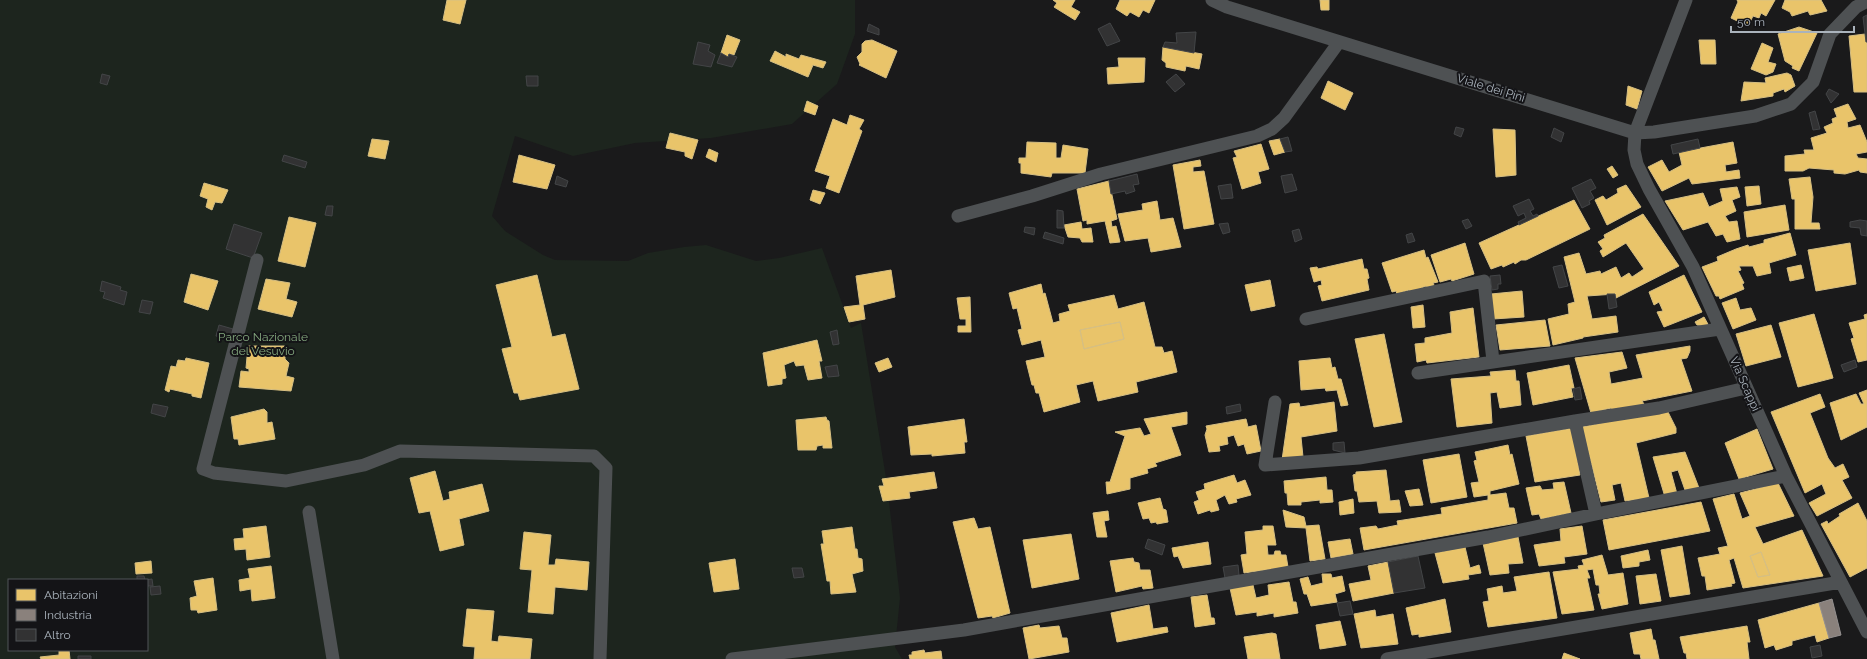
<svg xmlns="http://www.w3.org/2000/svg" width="1867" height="659" font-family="Raleway,sans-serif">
  <rect width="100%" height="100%" fill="#1a1a1b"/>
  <path fill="#1d251e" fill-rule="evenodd" d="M 0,0 L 855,0 L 855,34 L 837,84 L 792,124 L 711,138 L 635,143 L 573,156 L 515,136 L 492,216 L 505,231 L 543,255 L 555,260 L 628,261 L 648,253 L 684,247 L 706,245 L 756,261 L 779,258 L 822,248 L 851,328 L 861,323 L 887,484 L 900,598 L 895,647 L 902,659 L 0,659 ZM 9,580 L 147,580 L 147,650 L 9,650 Z"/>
  <path fill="#e9c46a" stroke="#d6bf83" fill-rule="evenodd" d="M 447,0 L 466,0 L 460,24 L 443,20 Z
    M 1053,0 L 1075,0 L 1071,7 L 1080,12 L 1075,20 L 1054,7 L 1057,3 Z
    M 1120,0 L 1155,0 L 1149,13 L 1143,10 L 1139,17 L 1130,12 L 1127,16 L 1116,9 Z
    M 1320,0 L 1329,0 L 1329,10 L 1321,10 Z
    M 1737,0 L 1775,0 L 1766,16 L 1761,13 L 1759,18 L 1753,16 L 1748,26 L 1731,18 L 1738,2 Z
    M 1785,0 L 1821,0 L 1827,11 L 1810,15 L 1808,11 L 1792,16 L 1790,12 L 1782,8 Z
    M 1799,27 L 1817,33 L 1799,71 L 1792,68 L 1793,66 L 1785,61 L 1778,34 Z
    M 1865,34 L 1866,42 L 1867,42 L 1867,92 L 1854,92 L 1849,36 Z
    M 727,35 L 740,40 L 734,55 L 729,54 L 728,57 L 721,53 Z
    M 872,40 L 897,51 L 886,78 L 859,65 L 860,64 L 857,57 L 862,52 L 862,44 L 865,41 Z
    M 1699,40 L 1715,40 L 1716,64 L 1701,64 Z
    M 1762,43 L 1773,48 L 1768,62 L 1776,64 L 1773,72 L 1766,75 L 1751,69 Z
    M 1163,47 L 1202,54 L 1199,69 L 1186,66 L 1185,71 L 1166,67 L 1166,63 L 1162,60 Z
    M 775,51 L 786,57 L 786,54 L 799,59 L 801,55 L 826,62 L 823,68 L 813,65 L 808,77 L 770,61 Z
    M 1118,58 L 1145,58 L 1144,82 L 1108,84 L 1107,68 L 1119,67 Z
    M 1787,73 L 1791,75 L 1795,86 L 1785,92 L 1784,89 L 1773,93 L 1773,96 L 1741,101 L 1744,82 L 1766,83 L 1765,78 Z
    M 1328,81 L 1353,93 L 1345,110 L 1321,98 Z
    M 1628,86 L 1642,91 L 1637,109 L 1626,105 Z
    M 807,101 L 818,106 L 815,115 L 804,111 Z
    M 1848,104 L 1856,119 L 1847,122 L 1848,128 L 1860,125 L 1867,142 L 1867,152 L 1856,154 L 1858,158 L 1867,159 L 1867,173 L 1860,172 L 1859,170 L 1845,174 L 1834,173 L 1834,170 L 1809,168 L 1803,171 L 1785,171 L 1785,156 L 1805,154 L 1804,150 L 1814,150 L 1811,138 L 1827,133 L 1824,127 L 1833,123 L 1832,119 L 1837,117 L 1834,109 Z
    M 850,115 L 864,120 L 859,129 L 862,131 L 839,193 L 826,188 L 830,176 L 815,171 L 833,119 L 847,125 Z
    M 1493,129 L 1515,130 L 1516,175 L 1496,177 Z
    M 670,133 L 698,140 L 692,159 L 685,156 L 685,152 L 666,148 Z
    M 372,139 L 389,141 L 385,159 L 368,156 Z
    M 1280,139 L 1285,152 L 1274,155 L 1269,141 Z
    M 1027,142 L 1056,143 L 1056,158 L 1061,158 L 1063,145 L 1088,149 L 1085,173 L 1052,173 L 1051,177 L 1021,173 L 1021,163 L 1019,163 L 1019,158 L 1026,158 Z
    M 1733,142 L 1737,163 L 1725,165 L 1726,172 L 1739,170 L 1740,178 L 1692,184 L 1689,178 L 1662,191 L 1648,167 L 1662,160 L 1669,172 L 1682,165 L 1679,152 Z
    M 1261,144 L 1269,169 L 1258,172 L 1261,183 L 1242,189 L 1233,158 L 1237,157 L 1234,151 Z
    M 709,149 L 718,153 L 716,162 L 706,157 Z
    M 519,155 L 555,165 L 547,189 L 513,182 Z
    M 1200,160 L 1201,166 L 1193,167 L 1193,172 L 1204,171 L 1214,224 L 1184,229 L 1173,165 Z
    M 1612,166 L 1618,175 L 1613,178 L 1607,169 Z
    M 1810,177 L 1813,197 L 1811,223 L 1819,223 L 1820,229 L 1795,229 L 1795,199 L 1792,199 L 1789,179 Z
    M 1109,181 L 1117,219 L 1111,221 L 1112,227 L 1116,226 L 1120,242 L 1110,243 L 1105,221 L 1087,224 L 1087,220 L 1083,221 L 1077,189 Z
    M 204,183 L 228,190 L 222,203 L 215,202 L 212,210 L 206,207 L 208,199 L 200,196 Z
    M 1626,185 L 1641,207 L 1607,225 L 1595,200 L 1603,196 L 1606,200 L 1618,193 L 1617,189 Z
    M 1759,186 L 1761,204 L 1747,206 L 1745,187 Z
    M 1737,187 L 1740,197 L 1732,200 L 1736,211 L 1725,216 L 1729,222 L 1737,221 L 1740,239 L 1727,242 L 1723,234 L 1716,236 L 1708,222 L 1683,230 L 1665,201 L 1703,193 L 1709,207 L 1723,201 L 1720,189 Z
    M 813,190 L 825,193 L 820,204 L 810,200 Z
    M 1574,200 L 1590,229 L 1526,260 L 1521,260 L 1515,264 L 1514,262 L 1503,267 L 1502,265 L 1491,269 L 1479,243 Z
    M 1157,201 L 1160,220 L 1173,218 L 1181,247 L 1151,252 L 1148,238 L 1125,241 L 1118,214 L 1143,210 L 1142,204 Z
    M 1785,205 L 1789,230 L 1747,237 L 1744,212 Z
    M 1643,214 L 1679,266 L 1616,298 L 1615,294 L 1587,296 L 1592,319 L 1616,316 L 1618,332 L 1583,337 L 1583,338 L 1553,345 L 1548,319 L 1569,314 L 1568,304 L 1575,302 L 1564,257 L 1579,253 L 1586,274 L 1600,271 L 1601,274 L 1616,267 L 1621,278 L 1629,273 L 1632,277 L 1644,269 L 1626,243 L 1603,257 L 1600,251 L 1603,249 L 1598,242 L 1605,238 L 1604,235 Z
    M 289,217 L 316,223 L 305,267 L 278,261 Z
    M 1081,222 L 1082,229 L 1091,228 L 1093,242 L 1082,242 L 1080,238 L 1068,237 L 1064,225 Z
    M 1790,233 L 1796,255 L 1769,263 L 1771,273 L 1757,276 L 1753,266 L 1739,266 L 1741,270 L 1738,271 L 1744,283 L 1742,284 L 1744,289 L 1720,299 L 1719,296 L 1716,296 L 1702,267 L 1718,261 L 1717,257 L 1736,249 L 1748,245 L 1749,247 L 1764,243 L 1764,240 Z
    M 1465,243 L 1474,274 L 1452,281 L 1451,279 L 1440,282 L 1431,255 Z
    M 1850,243 L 1856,284 L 1816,291 L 1808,250 Z
    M 1424,250 L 1426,258 L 1428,257 L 1438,282 L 1433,283 L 1434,285 L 1427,288 L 1426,286 L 1410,293 L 1409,290 L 1397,294 L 1396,291 L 1392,292 L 1382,263 Z
    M 1362,259 L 1364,269 L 1367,269 L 1369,278 L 1367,279 L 1369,290 L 1322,301 L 1318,286 L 1322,285 L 1321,280 L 1314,282 L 1310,268 L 1317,267 L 1318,269 Z
    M 1801,265 L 1804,278 L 1790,281 L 1787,268 Z
    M 891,270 L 895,297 L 863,305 L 865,319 L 849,322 L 844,307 L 860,305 L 856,276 Z
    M 191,274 L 218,281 L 208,310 L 184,302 Z
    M 537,275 L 552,337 L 565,334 L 579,389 L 520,400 L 518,393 L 514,393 L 502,349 L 512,347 L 496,285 Z
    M 1684,275 L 1702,312 L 1664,327 L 1657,312 L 1663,311 L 1659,302 L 1654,305 L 1649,292 Z
    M 266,279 L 290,283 L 286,299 L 297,302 L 292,317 L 258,309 Z
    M 1270,280 L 1275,306 L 1251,311 L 1245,285 Z
    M 1041,284 L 1043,294 L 1045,293 L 1053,323 L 1060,321 L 1059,314 L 1070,311 L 1068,305 L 1114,295 L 1118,309 L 1144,302 L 1155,347 L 1162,347 L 1164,353 L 1172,351 L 1177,372 L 1136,382 L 1138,392 L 1098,401 L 1093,381 L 1076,385 L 1080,402 L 1044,412 L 1039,393 L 1036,393 L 1034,385 L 1032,385 L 1026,361 L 1045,357 L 1041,340 L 1022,345 L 1018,330 L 1022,329 L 1017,308 L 1013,309 L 1009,293 ZM 1120,322 L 1124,339 L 1084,349 L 1080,330 Z
    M 1522,291 L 1524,317 L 1493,319 L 1491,294 Z
    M 970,297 L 971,332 L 958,332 L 958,326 L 966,326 L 966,319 L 960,319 L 957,298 Z
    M 1736,298 L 1740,310 L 1751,308 L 1756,320 L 1733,329 L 1722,303 Z
    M 1423,305 L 1425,327 L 1413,328 L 1411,307 Z
    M 1473,308 L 1479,357 L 1427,363 L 1426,360 L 1417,362 L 1415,344 L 1425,343 L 1425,338 L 1452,333 L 1450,312 Z
    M 1814,314 L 1833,378 L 1798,387 L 1779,323 Z
    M 1867,314 L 1867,360 L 1858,362 L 1851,339 L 1854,338 L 1849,323 L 1865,319 L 1864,315 Z
    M 1704,317 L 1709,326 L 1697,325 L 1695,322 Z
    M 1545,320 L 1550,346 L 1500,350 L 1496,325 Z
    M 1120,322 L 1124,339 L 1084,349 L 1080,330 Z
    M 1771,325 L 1781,357 L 1746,366 L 1736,334 Z
    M 1384,334 L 1402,422 L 1374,427 L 1355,339 Z
    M 817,340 L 822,361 L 819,361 L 822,378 L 808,380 L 804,365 L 796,366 L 794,361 L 784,365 L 786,378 L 782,379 L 782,384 L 768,386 L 763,353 Z
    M 248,346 L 285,346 L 285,359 L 289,363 L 286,376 L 294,378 L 291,391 L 239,387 L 241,371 L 249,372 L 249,369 L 246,368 Z
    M 1690,346 L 1690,351 L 1687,358 L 1681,359 L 1692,391 L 1642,401 L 1644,404 L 1612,411 L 1611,408 L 1591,413 L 1575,358 L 1622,352 L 1627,368 L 1609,372 L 1611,384 L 1643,378 L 1636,355 Z
    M 186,358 L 209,363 L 201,398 L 192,396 L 192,394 L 170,389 L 169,392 L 165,390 L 171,366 L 176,367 L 178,360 L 185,361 Z
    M 888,358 L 892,367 L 879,372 L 875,363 Z
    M 1330,358 L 1332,368 L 1335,367 L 1338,379 L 1341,379 L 1348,405 L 1341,406 L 1337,390 L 1326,391 L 1325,388 L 1301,390 L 1299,361 Z
    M 1569,365 L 1574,388 L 1571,388 L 1573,397 L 1533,405 L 1527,373 Z
    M 1515,370 L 1516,381 L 1519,381 L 1521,405 L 1500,408 L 1497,392 L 1490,393 L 1492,423 L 1457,427 L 1451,379 L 1491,376 L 1490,372 Z
    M 1867,390 L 1867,427 L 1841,440 L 1830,403 L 1856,394 L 1861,404 L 1864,404 L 1859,393 Z
    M 1820,394 L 1825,407 L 1810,413 L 1828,458 L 1835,468 L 1843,464 L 1849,477 L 1842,480 L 1852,498 L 1817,516 L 1809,503 L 1826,494 L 1822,484 L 1805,493 L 1771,412 Z
    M 1334,402 L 1337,431 L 1301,437 L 1303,457 L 1282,460 L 1290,404 L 1299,403 L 1300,407 Z
    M 264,409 L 267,412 L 267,423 L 272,422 L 275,439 L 239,445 L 238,439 L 234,439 L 231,417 Z
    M 1667,410 L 1676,428 L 1676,433 L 1636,443 L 1649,498 L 1625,501 L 1621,483 L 1612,485 L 1615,500 L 1601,502 L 1582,427 Z
    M 1187,412 L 1187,424 L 1171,427 L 1181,455 L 1155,463 L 1157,466 L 1147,469 L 1148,473 L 1130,478 L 1130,489 L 1107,494 L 1106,482 L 1110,482 L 1125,436 L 1115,432 L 1140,428 L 1144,436 L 1151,434 L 1144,419 Z
    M 826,417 L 827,420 L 829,421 L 832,448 L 823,448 L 823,445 L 817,446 L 816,450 L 798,450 L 796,420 Z
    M 964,419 L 967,442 L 964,442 L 965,453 L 932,456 L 932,454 L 911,455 L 908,427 Z
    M 1246,419 L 1248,427 L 1256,425 L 1261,451 L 1247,454 L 1244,444 L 1238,446 L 1234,435 L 1227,437 L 1228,444 L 1219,446 L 1220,451 L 1209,452 L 1205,435 L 1207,429 L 1206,426 Z
    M 1572,428 L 1580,475 L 1535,482 L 1526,436 Z
    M 1757,429 L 1773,469 L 1739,479 L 1725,443 Z
    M 1508,445 L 1510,455 L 1512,454 L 1519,484 L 1490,491 L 1490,495 L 1506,493 L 1509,508 L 1514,508 L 1517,523 L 1364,550 L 1360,528 L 1376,526 L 1378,529 L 1398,525 L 1397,521 L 1442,514 L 1441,508 L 1488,500 L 1488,495 L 1474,497 L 1471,483 L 1479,482 L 1474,461 L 1477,460 L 1475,452 Z
    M 1685,452 L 1699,488 L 1685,490 L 1678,470 L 1671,472 L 1677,494 L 1665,497 L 1653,457 Z
    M 1459,454 L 1467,497 L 1431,503 L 1423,460 Z
    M 1386,470 L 1390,501 L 1399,500 L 1401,512 L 1379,513 L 1377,501 L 1359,502 L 1357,491 L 1355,491 L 1353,475 L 1356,474 L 1356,472 Z
    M 435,471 L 443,501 L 450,499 L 449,492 L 482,484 L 489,511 L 459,519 L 464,545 L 440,551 L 430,511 L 419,513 L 410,478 Z
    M 934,472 L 937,488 L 909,492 L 910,498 L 883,501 L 879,486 L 884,486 L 882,479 Z
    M 1234,475 L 1237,483 L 1245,480 L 1251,495 L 1236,499 L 1237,502 L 1229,504 L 1225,495 L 1216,500 L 1219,510 L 1211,512 L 1210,510 L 1198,514 L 1194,502 L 1199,500 L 1196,492 L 1205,489 L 1204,484 Z
    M 1326,477 L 1327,490 L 1332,490 L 1333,502 L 1320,503 L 1320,500 L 1301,502 L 1301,505 L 1288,505 L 1287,493 L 1285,493 L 1284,481 Z
    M 1564,482 L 1571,513 L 1541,519 L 1539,514 L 1532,515 L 1526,488 L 1540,486 L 1542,490 L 1554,489 L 1553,483 Z
    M 1778,483 L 1794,516 L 1755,527 L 1763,544 L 1802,530 L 1823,576 L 1743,588 L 1734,558 L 1729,560 L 1735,583 L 1731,584 L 1732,586 L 1707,590 L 1705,576 L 1702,576 L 1698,558 L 1720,554 L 1718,548 L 1728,546 L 1713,499 L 1734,494 L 1742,519 L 1750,516 L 1740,493 ZM 1761,552 L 1770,575 L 1758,577 L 1750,556 Z
    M 1419,489 L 1423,505 L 1410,506 L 1405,491 Z
    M 1160,498 L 1163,509 L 1166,510 L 1168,522 L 1157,524 L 1156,522 L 1151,523 L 1149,518 L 1143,519 L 1138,503 Z
    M 1353,499 L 1354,513 L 1340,515 L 1339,502 Z
    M 1701,502 L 1710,531 L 1609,550 L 1603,520 Z
    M 1858,503 L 1867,521 L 1867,568 L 1850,577 L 1821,524 L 1827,521 L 1828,524 L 1840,516 L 1839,514 Z
    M 1283,510 L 1304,517 L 1306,526 L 1319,525 L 1325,559 L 1310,561 L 1306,528 L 1286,527 Z
    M 1108,511 L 1109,520 L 1104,521 L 1107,537 L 1097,537 L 1093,513 Z
    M 974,518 L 978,529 L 990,527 L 1010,613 L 993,618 L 992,616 L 978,618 L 953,522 Z
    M 266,526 L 270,557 L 247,560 L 246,549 L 235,550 L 234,539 L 244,538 L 243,529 Z
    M 1263,526 L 1273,526 L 1276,545 L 1267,545 L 1268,555 L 1274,555 L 1275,551 L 1280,551 L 1281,555 L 1286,555 L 1288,567 L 1244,573 L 1241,555 L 1247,554 L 1245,532 L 1263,530 Z
    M 1582,526 L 1587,554 L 1564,557 L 1565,563 L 1539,566 L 1534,545 L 1561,541 L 1560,529 Z
    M 852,527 L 855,549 L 857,549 L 858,558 L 862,559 L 863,571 L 852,574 L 856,592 L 831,594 L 830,581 L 827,581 L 821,544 L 824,544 L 822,531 Z
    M 524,532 L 551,535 L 548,565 L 555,565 L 556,559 L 589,562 L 587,590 L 555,587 L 553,614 L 528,612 L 532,570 L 520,569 Z
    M 1071,534 L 1079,579 L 1032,588 L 1023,540 Z
    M 1518,537 L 1523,563 L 1508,564 L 1509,573 L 1490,575 L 1483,543 Z
    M 1350,539 L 1353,554 L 1331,558 L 1328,542 Z
    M 1208,542 L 1211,564 L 1183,568 L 1178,556 L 1174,557 L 1172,548 Z
    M 1682,546 L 1690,594 L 1670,597 L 1661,550 Z
    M 1465,547 L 1470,568 L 1479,565 L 1481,573 L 1468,575 L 1469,579 L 1443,583 L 1435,553 Z
    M 1648,550 L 1650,560 L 1639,562 L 1639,566 L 1623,568 L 1621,556 Z
    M 1761,552 L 1770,575 L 1758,577 L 1750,556 Z
    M 1602,555 L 1608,575 L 1623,573 L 1628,604 L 1602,609 L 1598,594 L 1600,594 L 1599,585 L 1596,585 L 1593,569 L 1587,570 L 1590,578 L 1587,578 L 1594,610 L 1562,614 L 1553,572 L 1579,569 L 1578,566 L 1584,565 L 1582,560 Z
    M 1133,558 L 1134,562 L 1139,563 L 1140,570 L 1150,570 L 1153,588 L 1143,589 L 1142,586 L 1116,592 L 1110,561 Z
    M 735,559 L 739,589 L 714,592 L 709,563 Z
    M 151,561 L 152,573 L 136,574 L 135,563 Z
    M 1388,562 L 1394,593 L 1353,601 L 1349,584 L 1371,580 L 1368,566 Z
    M 271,566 L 275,598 L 252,601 L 251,589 L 240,591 L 239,580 L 250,578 L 248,569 Z
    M 1549,572 L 1557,618 L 1488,627 L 1483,602 L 1489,601 L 1487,589 L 1502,586 L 1503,593 L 1517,591 L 1514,577 Z
    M 1322,574 L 1331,574 L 1332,578 L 1342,576 L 1345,591 L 1335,594 L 1337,602 L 1311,606 L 1307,594 L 1304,594 L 1300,579 L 1308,577 L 1311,586 L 1323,583 Z
    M 1656,574 L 1661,601 L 1640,604 L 1636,576 Z
    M 213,578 L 217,610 L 198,613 L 197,610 L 191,610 L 190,598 L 197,596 L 194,581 Z
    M 1289,582 L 1293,602 L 1296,602 L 1298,613 L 1274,617 L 1274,613 L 1257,616 L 1257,612 L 1236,615 L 1230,588 L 1253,585 L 1256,598 L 1269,595 L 1268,585 Z
    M 1207,595 L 1211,618 L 1214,618 L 1215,624 L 1195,627 L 1191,597 Z
    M 1445,599 L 1451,632 L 1419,637 L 1419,634 L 1412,635 L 1406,608 Z
    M 1819,603 L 1829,638 L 1817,642 L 1815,635 L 1792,641 L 1792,645 L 1776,650 L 1774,645 L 1765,648 L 1758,620 Z
    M 1149,605 L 1153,629 L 1167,627 L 1168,632 L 1117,642 L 1111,613 Z
    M 467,609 L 494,611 L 491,641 L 498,642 L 499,636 L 532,639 L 530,659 L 474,659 L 475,647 L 463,646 Z
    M 1375,610 L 1376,617 L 1393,614 L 1398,644 L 1361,648 L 1354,614 Z
    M 1340,621 L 1346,645 L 1320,649 L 1316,625 Z
    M 1039,625 L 1040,628 L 1059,626 L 1062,638 L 1067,638 L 1069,652 L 1029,659 L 1023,628 Z
    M 1747,626 L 1750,642 L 1747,642 L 1749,659 L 1687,659 L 1686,653 L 1684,653 L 1680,637 Z
    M 1651,629 L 1653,640 L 1655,640 L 1659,659 L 1641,659 L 1640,654 L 1634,654 L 1630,633 Z
    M 1272,633 L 1276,634 L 1280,659 L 1248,659 L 1244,637 Z
    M 59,650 L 69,650 L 70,659 L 41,659 L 40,657 L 59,655 Z
    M 924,650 L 925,653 L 941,651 L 942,659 L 910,659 L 909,655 L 912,655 L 912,652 Z
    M 1564,653 L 1580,659 L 1562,659 Z"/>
  <path fill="#8a817c" stroke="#94908f" d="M 1832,599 L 1841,635 L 1829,638 L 1819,603 Z"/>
  <path fill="#323233" stroke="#434547" d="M 1867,15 L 1867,42 L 1866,42 L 1863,17 Z
    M 1110,23 L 1120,41 L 1107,46 L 1098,29 Z
    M 869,24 L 879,29 L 879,35 L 867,31 Z
    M 1196,32 L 1194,53 L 1163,47 L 1165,42 L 1177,43 L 1176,33 Z
    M 698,42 L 710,45 L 708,51 L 715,55 L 711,67 L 693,64 Z
    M 721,53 L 728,57 L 729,54 L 737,57 L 732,67 L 717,63 Z
    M 102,74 L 110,76 L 107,85 L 100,83 Z
    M 1176,74 L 1185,84 L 1175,92 L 1166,82 Z
    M 526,76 L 538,76 L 538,86 L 527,86 Z
    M 1829,89 L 1839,94 L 1831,103 L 1826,94 Z
    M 1815,111 L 1820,129 L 1813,130 L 1809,113 Z
    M 1456,127 L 1464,129 L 1461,137 L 1454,134 Z
    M 1554,128 L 1564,133 L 1561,142 L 1551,137 Z
    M 1288,137 L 1292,151 L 1285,152 L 1280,139 Z
    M 1698,139 L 1700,148 L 1673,154 L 1671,145 Z
    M 284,155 L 307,162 L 305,168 L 282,161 Z
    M 1137,174 L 1139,184 L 1133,185 L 1135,191 L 1126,194 L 1125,191 L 1111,194 L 1109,181 Z
    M 1292,174 L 1297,190 L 1285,193 L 1281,176 Z
    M 557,176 L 568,181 L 566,187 L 555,184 Z
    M 1591,179 L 1596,188 L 1590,191 L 1594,198 L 1589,201 L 1590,204 L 1582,208 L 1572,188 Z
    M 1231,184 L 1233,198 L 1221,199 L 1218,186 Z
    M 1529,199 L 1534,209 L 1530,211 L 1533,216 L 1537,214 L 1538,216 L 1519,225 L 1518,222 L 1526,218 L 1524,213 L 1518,216 L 1513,206 Z
    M 327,206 L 333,206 L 332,216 L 325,215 Z
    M 1057,210 L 1063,211 L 1064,228 L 1057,228 Z
    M 1468,219 L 1472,226 L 1466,229 L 1462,221 Z
    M 1860,220 L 1867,221 L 1867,236 L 1861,235 L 1860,228 L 1850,227 L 1850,222 Z
    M 1228,223 L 1230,232 L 1223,234 L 1219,224 Z
    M 234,224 L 262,233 L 253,258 L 226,249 Z
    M 1025,227 L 1035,228 L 1034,235 L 1024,232 Z
    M 1299,229 L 1302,239 L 1295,242 L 1292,231 Z
    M 1045,232 L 1064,238 L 1063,244 L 1043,238 Z
    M 1412,233 L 1415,241 L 1408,243 L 1406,235 Z
    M 1562,265 L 1568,286 L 1559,288 L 1553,267 Z
    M 1500,275 L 1501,284 L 1498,284 L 1498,289 L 1492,290 L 1490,276 Z
    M 102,281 L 121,287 L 120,290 L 127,292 L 124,305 L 103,298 L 105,292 L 100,291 Z
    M 1607,294 L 1615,294 L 1617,307 L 1609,309 Z
    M 142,300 L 153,302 L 150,314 L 139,312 Z
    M 219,325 L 233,329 L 231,340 L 216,336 Z
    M 837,330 L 839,344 L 833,345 L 830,332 Z
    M 1855,360 L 1857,367 L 1844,372 L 1841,365 Z
    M 837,365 L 839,376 L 828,377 L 825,367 Z
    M 1580,387 L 1582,399 L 1575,400 L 1573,389 Z
    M 153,404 L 168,407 L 165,417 L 151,413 Z
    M 1240,404 L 1241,411 L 1227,414 L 1226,407 Z
    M 1344,442 L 1345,453 L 1333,450 L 1333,443 Z
    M 1148,539 L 1165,545 L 1162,555 L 1145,548 Z
    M 1418,556 L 1425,588 L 1394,593 L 1388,562 Z
    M 1238,565 L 1239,575 L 1225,578 L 1223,567 Z
    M 792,568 L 802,568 L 804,577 L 794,578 Z
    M 137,576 L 144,576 L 145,580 L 137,580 Z
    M 152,579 L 153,586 L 147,586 L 147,580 L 145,580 Z
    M 160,586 L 161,594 L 151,595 L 150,587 Z
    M 1350,601 L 1353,614 L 1340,616 L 1337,603 Z
    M 1820,645 L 1822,656 L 1812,658 L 1810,647 Z
    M 78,656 L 91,656 L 91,659 L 78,659 Z"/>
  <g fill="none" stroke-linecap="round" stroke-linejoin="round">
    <path stroke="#4e5153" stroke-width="13" d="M 1212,0 L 1227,7 L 1635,133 L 1654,132 L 1755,116 L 1791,104 L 1813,82 L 1830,34 L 1856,7 L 1867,1
      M 1686,0 L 1635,133 L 1634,150 L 1637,164 L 1649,189 L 1693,267 L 1786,476 L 1867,632
      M 958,216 L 1032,196 L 1101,174 L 1257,136 L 1272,129 L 1284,118 L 1339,42
      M 257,260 L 203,469 L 214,473 L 286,481 L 364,465 L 400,451 L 594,456 L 606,468 L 600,659
      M 1306,319 L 1484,281 L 1493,361
      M 1418,373 L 1720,329
      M 1575,421 L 1659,408 L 1746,388
      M 309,512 L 333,659
      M 1596,514 L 1786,476
      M 732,659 L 964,630 L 1488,537 L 1596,514 L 1575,421 L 1359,458 L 1265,465 L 1275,402
      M 1387,659 L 1841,582"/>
  </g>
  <g text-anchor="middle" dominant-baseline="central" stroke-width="4" stroke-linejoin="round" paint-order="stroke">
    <g font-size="12" fill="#aab3bc" stroke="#141417">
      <text transform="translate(1491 88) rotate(17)">Viale dei Pini</text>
      <text transform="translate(1745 384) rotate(66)">Via Scappi</text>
    </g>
    <g font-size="12" fill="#85a97f" stroke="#141417">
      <text x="263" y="337">Parco Nazionale<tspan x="263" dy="14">del Vesuvio</tspan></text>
    </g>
  </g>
  <rect x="8" y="579" width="140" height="72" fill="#141417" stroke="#505459"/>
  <rect x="16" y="589" width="20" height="12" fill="#e9c46a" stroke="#505459"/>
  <text x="44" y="599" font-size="12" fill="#aab3bc">Abitazioni</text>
  <rect x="16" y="609" width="20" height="12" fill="#8a817c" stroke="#505459"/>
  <text x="44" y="619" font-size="12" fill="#aab3bc">Industria</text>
  <rect x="16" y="629" width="20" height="12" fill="#323233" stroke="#505459"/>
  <text x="44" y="639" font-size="12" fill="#aab3bc">Altro</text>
  <path d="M1731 26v6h123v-6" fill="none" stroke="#aab3bc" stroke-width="2"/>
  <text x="1737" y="26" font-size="12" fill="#aab3bc" stroke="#141417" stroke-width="3" paint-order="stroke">50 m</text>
</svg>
